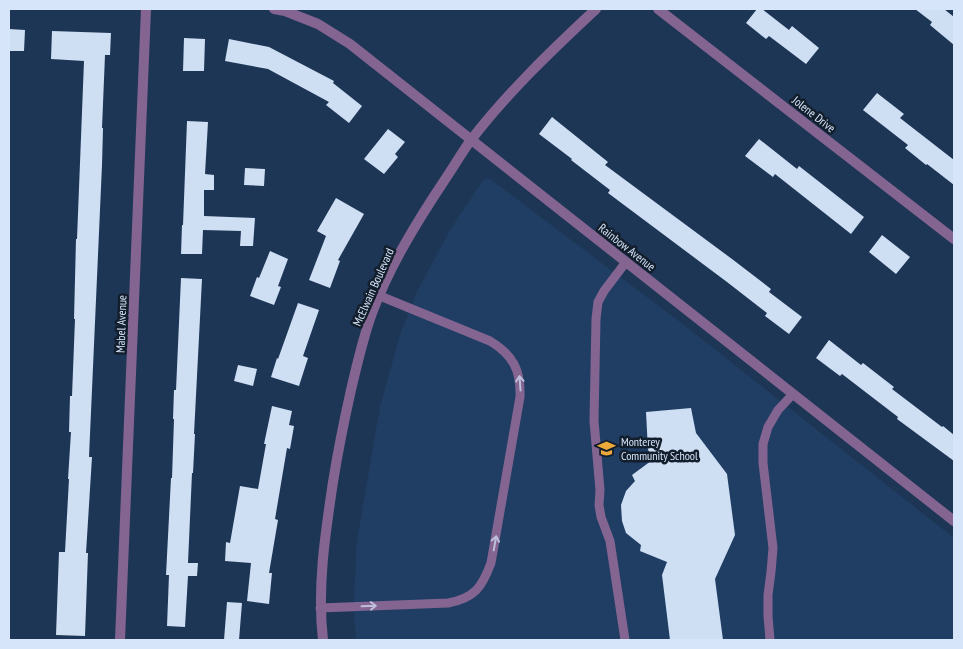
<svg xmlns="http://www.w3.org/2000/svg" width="963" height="649" font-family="'PT Sans Narrow',sans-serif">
  <rect width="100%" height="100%" fill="#1e3656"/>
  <path fill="#203e64" d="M 484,179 L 490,179 L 680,322 L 954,538 L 954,640 L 356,640 L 354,613 L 355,576 L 357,541 L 380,407 L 400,335 L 417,292 L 450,230 Z"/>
  <path fill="#cedef3" d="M 757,9 L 762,9 L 789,30 L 792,26 L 819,48 L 806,64 L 769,36 L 766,39 L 746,23 Z
    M 915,9 L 944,9 L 954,17 L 954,45 L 930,25 L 932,22 Z
    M 9,29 L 25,30 L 24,51 L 9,51 Z
    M 52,31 L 111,33 L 110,55 L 105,55 L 102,128 L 103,128 L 102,165 L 89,457 L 92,457 L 86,553 L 88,553 L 85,636 L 56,635 L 59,552 L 65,552 L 69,479 L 68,479 L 71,432 L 69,432 L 70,396 L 72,396 L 75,319 L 74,319 L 76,239 L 77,239 L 84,61 L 51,59 Z
    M 184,38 L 205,39 L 204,71 L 183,71 Z
    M 229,39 L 269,47 L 334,81 L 333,83 L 362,106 L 349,123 L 326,105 L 329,102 L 268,69 L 225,61 Z
    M 877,93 L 904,114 L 900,118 L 954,160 L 954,185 L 927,164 L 926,165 L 905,148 L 908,145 L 863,110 Z
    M 552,117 L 608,162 L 605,165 L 732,259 L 771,289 L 769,292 L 802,317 L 789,334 L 765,316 L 767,313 L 727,282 L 608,193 L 610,190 L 571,160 L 572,159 L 539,134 Z
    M 187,121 L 208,122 L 205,174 L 214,175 L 214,190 L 204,190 L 204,216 L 255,218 L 253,246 L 240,246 L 241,231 L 203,230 L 202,254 L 181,254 L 182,225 L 183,225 Z
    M 388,129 L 405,142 L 395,154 L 398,157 L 384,174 L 364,159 Z
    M 759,139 L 797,169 L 799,166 L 864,217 L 851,234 L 775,174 L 773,177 L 745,156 Z
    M 245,168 L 265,169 L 264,186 L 244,185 Z
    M 336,198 L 364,214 L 338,260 L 340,261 L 330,288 L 309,280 L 326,236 L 317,231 Z
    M 882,235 L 910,257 L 896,274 L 869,252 Z
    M 270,251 L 288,259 L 278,286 L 281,287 L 274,305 L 250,296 L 257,277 L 259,278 Z
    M 181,278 L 202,279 L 194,434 L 195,434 L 193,473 L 192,473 L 188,563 L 198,563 L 197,576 L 188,576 L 185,627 L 167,626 L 169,575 L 166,575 L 171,478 L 172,478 L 174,419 L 173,419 L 174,390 L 176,390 Z
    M 298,303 L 319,310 L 303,356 L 308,358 L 299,386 L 271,377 L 277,358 L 278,359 Z
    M 829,340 L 861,365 L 863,363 L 894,387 L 892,389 L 942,427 L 943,426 L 954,435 L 954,461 L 897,419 L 898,417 L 842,374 L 840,376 L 816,358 Z
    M 238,365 L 257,369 L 253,386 L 234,381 Z
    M 272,406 L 292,411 L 289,425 L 294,426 L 290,449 L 287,448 L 275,519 L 278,520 L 269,573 L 272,573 L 269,604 L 247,601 L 251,563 L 225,561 L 226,542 L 230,543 L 240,486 L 258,489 L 266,444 L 264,444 Z
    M 691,408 L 696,433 L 727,474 L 735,535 L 715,579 L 723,640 L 670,640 L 662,575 L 667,562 L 640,551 L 641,545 L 626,533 L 622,521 L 621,505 L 626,491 L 635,481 L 632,475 L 655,458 L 648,450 L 646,412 Z
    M 227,602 L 242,603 L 239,640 L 224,640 Z"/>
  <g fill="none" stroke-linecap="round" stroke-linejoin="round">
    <path stroke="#846591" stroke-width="9" d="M 320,608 L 448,603 C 475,598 482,587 491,563 L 520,397 C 521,370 513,355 490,341 L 380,296
      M 625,640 L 610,541 L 601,517 L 599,505 L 600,490 L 594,421 L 596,319 L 598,302 L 604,291 L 626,262
      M 770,640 L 768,616 L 768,595 L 771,572 L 773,548 L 763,463 L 763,444 L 768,427 L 778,410 L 793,394"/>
    <path stroke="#846591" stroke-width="10" d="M 274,9 L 285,11 L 318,24 L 350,44 L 954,521
      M 658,9 L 954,239
      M 120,640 L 146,9"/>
    <path stroke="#846591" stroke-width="10" d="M 323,640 C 317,588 325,535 333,482 C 338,451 344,421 351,390 C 357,364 363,338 372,313 C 390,265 418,220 446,178 C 455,165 462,152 471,140 C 508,92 552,50 596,9"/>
  </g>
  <defs><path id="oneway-shaft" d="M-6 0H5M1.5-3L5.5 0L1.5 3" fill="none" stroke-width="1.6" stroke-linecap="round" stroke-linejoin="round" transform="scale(1.25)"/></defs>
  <g stroke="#bdbfda">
    <use href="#oneway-shaft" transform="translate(520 383) rotate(-94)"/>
    <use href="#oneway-shaft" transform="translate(495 543) rotate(-80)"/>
    <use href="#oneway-shaft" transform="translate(369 606) rotate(-2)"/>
  </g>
  <defs>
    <symbol id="school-bare" viewBox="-9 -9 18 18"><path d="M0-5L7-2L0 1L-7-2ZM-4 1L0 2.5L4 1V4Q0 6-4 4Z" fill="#eca93a" stroke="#131e2c" stroke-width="2.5" paint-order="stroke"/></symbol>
  </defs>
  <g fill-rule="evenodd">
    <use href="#school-bare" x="594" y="436" width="25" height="25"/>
  </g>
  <g text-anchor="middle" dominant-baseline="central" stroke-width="5" stroke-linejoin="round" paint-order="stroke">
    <g font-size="12" fill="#d6e5fa" stroke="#131e2c">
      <text transform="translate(814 114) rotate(38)">Jolene Drive</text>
      <text transform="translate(627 247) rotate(38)">Rainbow Avenue</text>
      <text transform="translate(373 287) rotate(-66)">McElwain Boulevard</text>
      <text transform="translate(121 324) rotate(-88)">Mabel Avenue</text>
    </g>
    <g font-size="12" fill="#d6e5fa" stroke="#131e2c" text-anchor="start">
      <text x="621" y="441">Monterey<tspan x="621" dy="14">Community School</tspan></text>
    </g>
  </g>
  <rect width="963" height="649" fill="none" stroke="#d6e5fa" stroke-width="20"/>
</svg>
